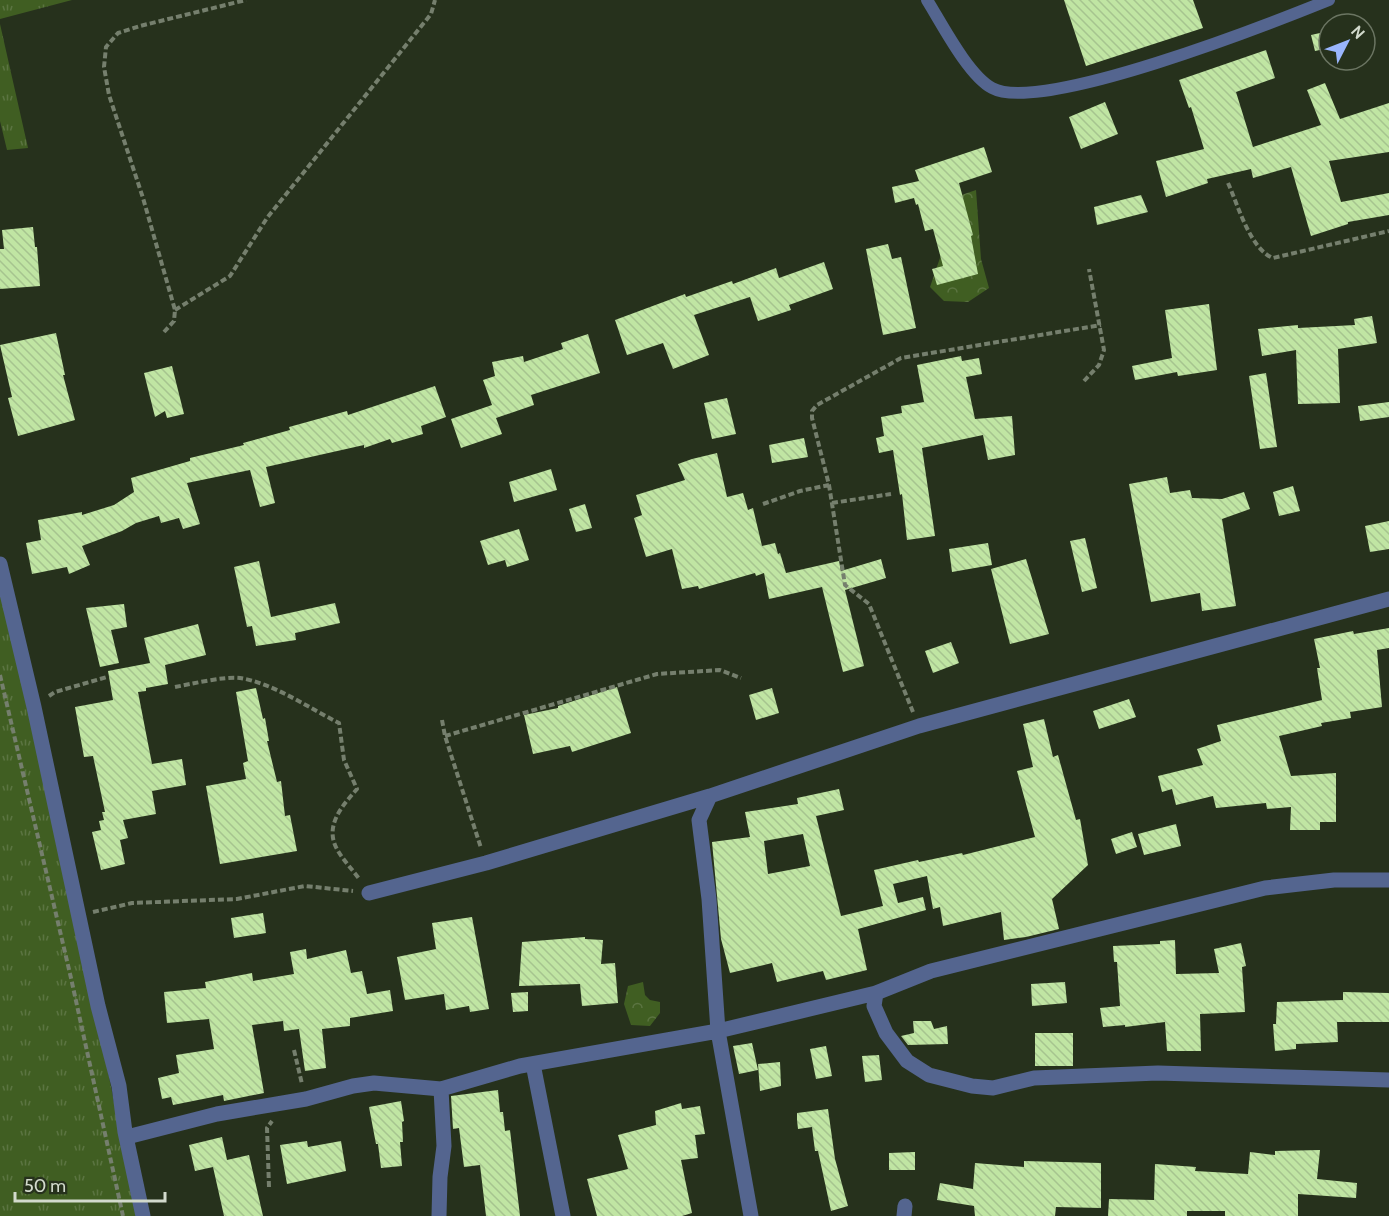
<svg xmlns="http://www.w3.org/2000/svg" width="1389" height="1216" font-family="Cabin,sans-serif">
  <defs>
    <pattern id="grass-tufts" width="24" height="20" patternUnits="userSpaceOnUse" patternTransform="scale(1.5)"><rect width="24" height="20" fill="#405e22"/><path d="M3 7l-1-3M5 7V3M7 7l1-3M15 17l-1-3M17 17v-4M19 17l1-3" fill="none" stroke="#5b7441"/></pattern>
    <pattern id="forest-crowns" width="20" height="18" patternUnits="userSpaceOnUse" patternTransform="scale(1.5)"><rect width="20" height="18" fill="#405e22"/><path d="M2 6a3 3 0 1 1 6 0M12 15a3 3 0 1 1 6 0" fill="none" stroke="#5b7441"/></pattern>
    <pattern id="building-back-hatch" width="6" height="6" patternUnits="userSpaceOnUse" patternTransform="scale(1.5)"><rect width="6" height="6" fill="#c0e5a3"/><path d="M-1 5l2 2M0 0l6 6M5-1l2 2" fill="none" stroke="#a6c48f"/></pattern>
  </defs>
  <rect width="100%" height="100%" fill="#26311c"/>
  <path fill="url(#grass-tufts)" d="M 0,0 L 72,0 L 0,19 Z
    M 0,24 L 28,148 L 7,150 L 0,121 Z
    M 0,564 L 68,865 L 136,1216 L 0,1216 Z"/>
  <path fill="url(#forest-crowns)" d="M 976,190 L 981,259 L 989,288 L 968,302 L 944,301 L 930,287 L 941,255 L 929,206 Z
    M 643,982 L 645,995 L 650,1000 L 660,1002 L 660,1013 L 650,1026 L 631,1025 L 624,1004 L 628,986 Z"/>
  <path fill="url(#building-back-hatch)" fill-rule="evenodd" d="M 1064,0 L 1193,0 L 1203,28 L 1086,66 Z
    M 1329,31 L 1329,48 L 1315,51 L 1311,35 Z
    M 1266,50 L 1275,78 L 1236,92 L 1253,147 L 1321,125 L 1307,90 L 1325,83 L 1340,119 L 1389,103 L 1389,152 L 1329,161 L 1341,202 L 1389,193 L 1389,215 L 1348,222 L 1348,224 L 1311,236 L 1291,167 L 1253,178 L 1251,169 L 1207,179 L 1208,183 L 1166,197 L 1156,161 L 1204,149 L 1191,107 L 1189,108 L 1179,80 Z
    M 1105,102 L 1118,134 L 1081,149 L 1069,117 Z
    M 984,147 L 992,172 L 959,183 L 973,235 L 971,236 L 978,274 L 937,285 L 932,269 L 943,266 L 933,229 L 925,231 L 918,204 L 916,205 L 914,198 L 895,203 L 892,187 L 919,181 L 915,170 Z
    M 1141,195 L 1148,212 L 1097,225 L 1094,207 Z
    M 33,227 L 35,247 L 37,247 L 40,286 L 0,289 L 0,249 L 4,249 L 2,230 Z
    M 888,244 L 892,259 L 901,257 L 916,328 L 883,335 L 866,249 Z
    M 824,262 L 833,289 L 789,305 L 791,310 L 758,321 L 750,297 L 694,315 L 709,355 L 673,369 L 663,343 L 627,355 L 615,320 L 685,294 L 686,297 L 732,281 L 733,284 L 776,268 L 779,278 Z
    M 1209,304 L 1217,370 L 1178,376 L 1177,372 L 1135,380 L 1132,366 L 1172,358 L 1165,310 Z
    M 1372,316 L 1377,343 L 1338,349 L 1340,403 L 1298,404 L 1296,350 L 1262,356 L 1258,329 L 1298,325 L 1298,328 L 1355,325 L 1354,319 Z
    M 56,333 L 65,375 L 63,375 L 75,420 L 18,436 L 8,398 L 12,397 L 0,345 Z
    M 588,334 L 600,373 L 531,395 L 534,405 L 496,418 L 502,434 L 461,448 L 451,419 L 492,405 L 483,380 L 495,376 L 492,362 L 523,356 L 524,362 L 563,349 L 561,343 Z
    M 961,356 L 962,361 L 979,358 L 982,374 L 966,377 L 975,419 L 1012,416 L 1015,455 L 988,460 L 983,435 L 922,448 L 935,536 L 907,540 L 902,494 L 900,495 L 893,450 L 879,453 L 876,438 L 884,436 L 881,417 L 902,413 L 901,406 L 924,402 L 917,365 Z
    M 172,366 L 184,414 L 167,418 L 165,411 L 155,417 L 144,373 Z
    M 1266,373 L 1277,447 L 1260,449 L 1249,376 Z
    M 435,386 L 446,417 L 421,426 L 423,434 L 392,443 L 390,439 L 364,448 L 364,445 L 266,467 L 275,503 L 260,507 L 250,470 L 187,483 L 200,524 L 183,529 L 179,518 L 161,523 L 159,516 L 136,523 L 122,531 L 82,546 L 90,565 L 69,574 L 67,567 L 32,574 L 26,543 L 41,540 L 38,520 L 82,512 L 82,515 L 114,505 L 134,492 L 131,478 L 190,461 L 190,458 L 244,445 L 243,443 L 290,430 L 289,427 L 347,411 L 348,415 Z
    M 727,398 L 736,434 L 712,439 L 704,403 Z
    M 1389,402 L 1389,417 L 1360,421 L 1358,406 Z
    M 804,438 L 808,457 L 772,463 L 769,445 Z
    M 717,453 L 727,497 L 743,493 L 748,510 L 753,508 L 762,546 L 775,543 L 778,554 L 780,553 L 786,573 L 839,561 L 841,571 L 881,559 L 886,578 L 845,590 L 864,666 L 843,672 L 822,587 L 769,599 L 764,573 L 756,576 L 755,573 L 699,589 L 698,586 L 682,589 L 672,549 L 646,557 L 634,518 L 642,515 L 636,495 L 685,480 L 678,464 L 692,459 Z
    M 551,469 L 557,490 L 514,502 L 509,482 Z
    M 1167,477 L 1170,493 L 1190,490 L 1192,498 L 1222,499 L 1244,492 L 1250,509 L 1222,519 L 1236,606 L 1202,611 L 1200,593 L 1151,602 L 1129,484 Z
    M 1293,486 L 1300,511 L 1279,516 L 1273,492 Z
    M 585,504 L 592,528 L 576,532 L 569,509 Z
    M 1389,521 L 1389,549 L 1370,552 L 1365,526 Z
    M 519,529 L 529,560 L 507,567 L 505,560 L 488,565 L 480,541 Z
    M 1085,538 L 1097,588 L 1082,592 L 1070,541 Z
    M 988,543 L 992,565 L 952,572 L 949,549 Z
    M 1026,559 L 1049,634 L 1010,644 L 991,569 Z
    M 259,561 L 271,617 L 335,603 L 340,623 L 295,633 L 296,640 L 256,646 L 252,626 L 247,627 L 234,567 Z
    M 124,604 L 127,627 L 111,630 L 119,663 L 100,667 L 86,608 Z
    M 198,624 L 206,655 L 165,665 L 168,684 L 146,688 L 146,691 L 138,692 L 152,764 L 182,759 L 186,785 L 152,791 L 156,814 L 123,820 L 128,838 L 120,840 L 125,864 L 101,870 L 92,832 L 101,830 L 99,821 L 104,820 L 102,812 L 105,812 L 93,756 L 84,757 L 75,707 L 113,700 L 108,671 L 150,663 L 144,638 Z
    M 1389,628 L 1389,648 L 1377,650 L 1382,707 L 1350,712 L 1351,718 L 1321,723 L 1322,726 L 1279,736 L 1291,776 L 1336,773 L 1336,822 L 1320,822 L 1320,830 L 1290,830 L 1291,807 L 1267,809 L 1266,803 L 1216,808 L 1213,796 L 1176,805 L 1172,789 L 1162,792 L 1158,776 L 1203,765 L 1197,749 L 1221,741 L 1217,725 L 1322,700 L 1317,668 L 1320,668 L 1314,639 L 1353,631 L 1354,634 Z
    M 951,642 L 959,663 L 933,673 L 925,651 Z
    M 617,687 L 631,733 L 572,752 L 570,746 L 533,754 L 524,715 L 558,708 L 558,706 Z
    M 256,688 L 263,719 L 265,718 L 269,741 L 267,741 L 277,782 L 281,781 L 285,816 L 290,815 L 297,851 L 220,864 L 206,786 L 246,779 L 243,763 L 248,761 L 236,692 Z
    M 772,688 L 779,713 L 756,720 L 749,695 Z
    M 1129,699 L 1136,717 L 1099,729 L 1093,711 Z
    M 1044,719 L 1053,757 L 1058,755 L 1076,820 L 1080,819 L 1088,865 L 1052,899 L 1059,929 L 1026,937 L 1004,940 L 1001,912 L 943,926 L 940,907 L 933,909 L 927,876 L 893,884 L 898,903 L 923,897 L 926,910 L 858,929 L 867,970 L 826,980 L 823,971 L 777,982 L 772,963 L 730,973 L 721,939 L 712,842 L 750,837 L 745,812 L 798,804 L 797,798 L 839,789 L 844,810 L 816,816 L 841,916 L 883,906 L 874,870 L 918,860 L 919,862 L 962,853 L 963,855 L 1035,837 L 1017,771 L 1033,767 L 1023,724 ZM 803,834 L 810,866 L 768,874 L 764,841 Z
    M 1176,824 L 1181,846 L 1144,855 L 1138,834 Z
    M 1132,832 L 1137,847 L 1116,854 L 1111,839 Z
    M 263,913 L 266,933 L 234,938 L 231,918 Z
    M 472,917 L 489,1009 L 470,1012 L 469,1006 L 446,1010 L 444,994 L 405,1000 L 397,957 L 436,949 L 432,923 Z
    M 585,937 L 585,939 L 603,940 L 601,964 L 615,963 L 618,1003 L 582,1006 L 580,984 L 519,986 L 522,942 Z
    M 1175,940 L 1176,974 L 1219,973 L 1214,949 L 1241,943 L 1246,966 L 1242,967 L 1245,1012 L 1200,1014 L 1201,1051 L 1167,1051 L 1165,1022 L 1125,1027 L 1125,1025 L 1103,1027 L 1100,1008 L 1120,1006 L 1117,962 L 1114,962 L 1113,946 L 1160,944 L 1160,941 Z
    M 306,949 L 307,959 L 346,950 L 351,973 L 362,971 L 367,994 L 390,990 L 393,1011 L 350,1018 L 350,1026 L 322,1029 L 326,1068 L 305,1071 L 299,1029 L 284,1031 L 283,1021 L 252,1025 L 264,1093 L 224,1101 L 223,1095 L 173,1105 L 171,1097 L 162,1099 L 158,1078 L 179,1073 L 176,1055 L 214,1049 L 209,1019 L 167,1023 L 164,992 L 206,988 L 205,982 L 252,973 L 253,981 L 294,974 L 290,952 Z
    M 1065,982 L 1067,1003 L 1032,1006 L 1031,984 Z
    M 528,992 L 528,1011 L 513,1012 L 511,993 Z
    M 1343,992 L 1389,993 L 1389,1022 L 1337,1022 L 1338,1042 L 1296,1044 L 1296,1049 L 1275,1051 L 1273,1024 L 1276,1024 L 1277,1002 L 1343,1000 Z
    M 913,1021 L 931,1021 L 934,1029 L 947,1026 L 948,1044 L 908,1045 L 901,1036 L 914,1033 Z
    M 1035,1033 L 1073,1033 L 1073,1066 L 1035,1066 Z
    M 752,1043 L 758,1070 L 739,1074 L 733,1046 Z
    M 826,1046 L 832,1076 L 816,1079 L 810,1049 Z
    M 879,1055 L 882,1080 L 865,1082 L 862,1056 Z
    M 780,1062 L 781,1086 L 760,1091 L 758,1064 Z
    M 498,1090 L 500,1112 L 503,1112 L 505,1131 L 510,1130 L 520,1216 L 486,1216 L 480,1165 L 464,1167 L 459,1128 L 453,1129 L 451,1096 Z
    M 401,1101 L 404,1121 L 402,1122 L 403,1142 L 400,1142 L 402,1166 L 381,1168 L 378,1144 L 376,1144 L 369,1107 Z
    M 681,1103 L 682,1109 L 700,1106 L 705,1134 L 695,1135 L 698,1158 L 681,1160 L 692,1213 L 682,1216 L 597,1216 L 587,1179 L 628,1169 L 618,1135 L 656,1125 L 655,1111 Z
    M 828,1109 L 835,1159 L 848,1206 L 831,1211 L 818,1151 L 815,1151 L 812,1127 L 798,1129 L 797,1120 L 797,1113 Z
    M 222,1137 L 227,1160 L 249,1155 L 263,1216 L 224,1216 L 213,1167 L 195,1171 L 189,1145 Z
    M 307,1141 L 308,1147 L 341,1141 L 346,1171 L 287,1184 L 280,1145 Z
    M 1320,1150 L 1317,1179 L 1357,1183 L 1356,1198 L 1298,1194 L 1298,1216 L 1225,1216 L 1225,1211 L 1187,1211 L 1187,1216 L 1108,1216 L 1109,1199 L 1154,1200 L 1155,1164 L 1196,1167 L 1195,1171 L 1248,1174 L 1250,1152 L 1275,1155 L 1275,1151 Z
    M 915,1152 L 915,1170 L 889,1170 L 889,1153 Z
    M 1024,1161 L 1101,1163 L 1101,1208 L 1056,1207 L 1055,1216 L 975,1216 L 974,1206 L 937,1200 L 940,1183 L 973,1189 L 975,1163 L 1024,1167 Z"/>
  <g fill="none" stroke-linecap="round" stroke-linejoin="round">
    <path stroke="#757f6d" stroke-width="4" stroke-dasharray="6 3" stroke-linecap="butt" d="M 1228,183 C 1238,205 1250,249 1273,258 L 1389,231
      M 175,310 L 230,276 L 267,218 L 431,14 L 435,0
      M 164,332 L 174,321 L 175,310 L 143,198 L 109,95 L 104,67 L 106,47 L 118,33 L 140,26 L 246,0
      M 1084,381 L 1099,365 L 1104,350 L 1089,269
      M 832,503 L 891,494
      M 763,504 L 800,491 L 829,485
      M 0,675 L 71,978 L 123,1216
      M 175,687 C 191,684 225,676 240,678 C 273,683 309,708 339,723 L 344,760 L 357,789 C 344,804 326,823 335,845 C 340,857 353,870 360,880
      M 49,696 L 55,692 L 107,677
      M 913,712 L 869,604 L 845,585 L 829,485 L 812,418 L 812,411 L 817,405 L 901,358 L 1101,325
      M 442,720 L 445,736 L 481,848
      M 445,736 L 657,674 L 720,670 L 741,678
      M 93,912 L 132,903 L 237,899 L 305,886 L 353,891
      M 294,1050 L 302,1084
      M 269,1187 L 267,1128 L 272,1121"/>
    <path stroke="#54658f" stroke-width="12" d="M 927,0 C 942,24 968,75 992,88 C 1040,115 1272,23 1329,0"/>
    <path stroke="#54658f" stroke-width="15" d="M 0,564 L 34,707 L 98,1006 L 119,1086 L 125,1132 L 143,1216
      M 710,796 L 699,820 L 709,899 L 718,1031 L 751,1216
      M 369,893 L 486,863 L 710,796 L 919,726 L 1389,599
      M 876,993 L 874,1006 L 886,1033 L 907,1061 L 929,1075 L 972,1086 L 993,1088 L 1034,1078 L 1158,1073 L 1389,1080
      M 533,1064 L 563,1216
      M 127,1137 L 217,1114 L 306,1099 L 353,1086 L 374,1083 L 441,1089 L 520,1066 L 718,1031 L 876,993 L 931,971 L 1265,888 L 1334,880 L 1389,880
      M 439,1216 L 440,1177 L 444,1146 L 441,1089
      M 904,1216 L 905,1206"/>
  </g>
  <g transform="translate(1347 42) rotate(48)"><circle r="28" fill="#26311c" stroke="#6b7562" stroke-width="1.5"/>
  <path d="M0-4.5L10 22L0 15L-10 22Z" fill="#99b5fd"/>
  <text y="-9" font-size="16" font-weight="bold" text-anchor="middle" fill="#d2dacc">N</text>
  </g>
  <path d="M15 1192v9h150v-9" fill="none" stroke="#d2dacc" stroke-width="3"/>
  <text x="24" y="1192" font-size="18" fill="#d2dacc" stroke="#26311c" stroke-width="4.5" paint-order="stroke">50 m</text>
</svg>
